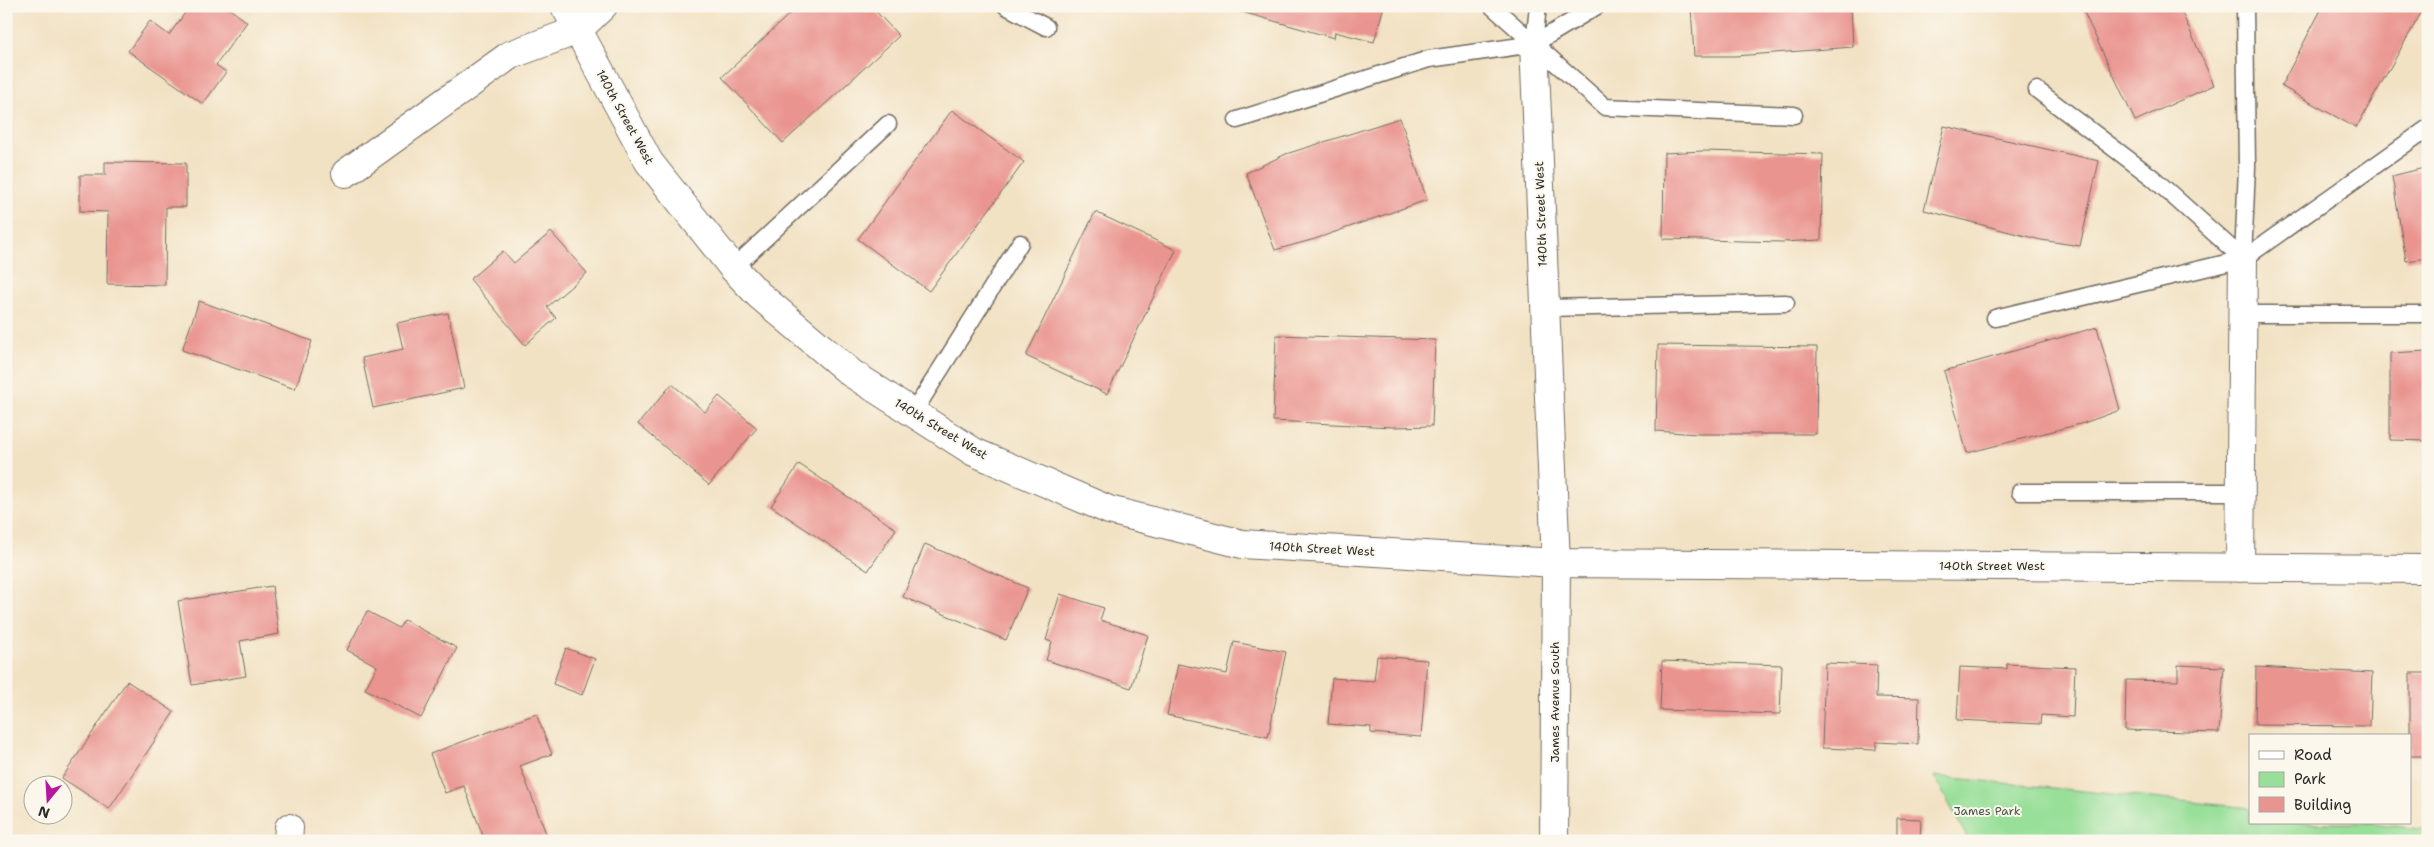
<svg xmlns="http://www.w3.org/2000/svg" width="2434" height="847" font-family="'Shantell Sans',sans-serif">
  <rect width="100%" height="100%" fill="#fbf7ec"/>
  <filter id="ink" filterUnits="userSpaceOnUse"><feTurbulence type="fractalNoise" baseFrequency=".02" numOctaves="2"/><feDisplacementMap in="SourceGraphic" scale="10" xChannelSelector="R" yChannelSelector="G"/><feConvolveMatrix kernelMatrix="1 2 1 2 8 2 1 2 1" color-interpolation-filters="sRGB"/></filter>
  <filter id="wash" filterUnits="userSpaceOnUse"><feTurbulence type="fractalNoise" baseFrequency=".0096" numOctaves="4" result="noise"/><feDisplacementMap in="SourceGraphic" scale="20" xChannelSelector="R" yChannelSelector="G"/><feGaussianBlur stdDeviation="1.12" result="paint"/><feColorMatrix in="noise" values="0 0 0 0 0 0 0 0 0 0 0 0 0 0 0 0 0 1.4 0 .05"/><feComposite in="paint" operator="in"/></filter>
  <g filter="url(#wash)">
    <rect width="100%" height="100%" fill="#f2e2c4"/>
    <path fill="#98df99" stroke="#628562" d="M 1934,776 L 2250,808 L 2250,823 L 2371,823 L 2428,830 L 2428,841 L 1969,841 Z"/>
    <g id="blocks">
      <path fill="#ea9490" d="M 190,6 L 226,6 L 247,22 L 216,65 L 226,72 L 203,104 L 128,51 L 150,21 L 169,35 Z
        M 798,6 L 871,6 L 899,36 L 783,143 L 722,77 Z
        M 1221,6 L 1384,6 L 1374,42 L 1335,32 L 1334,38 Z
        M 1691,6 L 1851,6 L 1853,47 L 1735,56 L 1694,56 Z
        M 2081,6 L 2179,6 L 2214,85 L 2135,121 Z
        M 2323,6 L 2425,6 L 2356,128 L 2281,86 Z
        M 952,110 L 1024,162 L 929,291 L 858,239 Z
        M 1400,118 L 1427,200 L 1315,239 L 1275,250 L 1246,173 L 1286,154 Z
        M 1944,126 L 2099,161 L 2080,246 L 2041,240 L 1924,210 Z
        M 1703,151 L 1823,154 L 1821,240 L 1782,242 L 1663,239 L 1664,153 Z
        M 105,162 L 186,163 L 186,207 L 166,207 L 165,285 L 107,284 L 108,212 L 80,211 L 80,175 L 105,175 Z
        M 2428,167 L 2428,258 L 2406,261 L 2392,176 Z
        M 1095,212 L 1176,250 L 1107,394 L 1026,356 Z
        M 551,232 L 587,273 L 547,307 L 556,318 L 525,345 L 470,279 L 503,251 L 514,263 Z
        M 199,301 L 312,341 L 295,389 L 182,350 Z
        M 448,313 L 464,388 L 373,408 L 362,358 L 403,349 L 397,323 Z
        M 2097,327 L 2120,410 L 2084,423 L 1967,453 L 1944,371 Z
        M 1276,335 L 1435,340 L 1432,426 L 1393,427 L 1273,421 Z
        M 1658,345 L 1817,347 L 1816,434 L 1697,434 L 1656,431 Z
        M 2428,351 L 2428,441 L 2390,440 L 2390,353 Z
        M 672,384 L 705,412 L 719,396 L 757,428 L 709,485 L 638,424 Z
        M 799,464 L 896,529 L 868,571 L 771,506 Z
        M 925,544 L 1028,588 L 1006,640 L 903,597 Z
        M 272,586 L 279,634 L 240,641 L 246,676 L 192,685 L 178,601 Z
        M 1060,594 L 1104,608 L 1100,620 L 1148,635 L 1131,688 L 1046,660 L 1052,642 L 1046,640 Z
        M 367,611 L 399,628 L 404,620 L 457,648 L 421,718 L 365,689 L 377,666 L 347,650 Z
        M 1234,642 L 1286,652 L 1268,737 L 1167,715 L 1178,664 L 1227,674 Z
        M 566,648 L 595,659 L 582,695 L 553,684 Z
        M 1377,656 L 1427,660 L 1421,737 L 1371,733 L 1371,727 L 1328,724 L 1332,678 L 1374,681 Z
        M 1662,661 L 1782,665 L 1780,714 L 1660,710 Z
        M 1825,663 L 1877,665 L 1876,697 L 1919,698 L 1918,744 L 1876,742 L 1876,750 L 1822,748 Z
        M 2007,664 L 2075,667 L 2073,717 L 2041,715 L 2040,724 L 1957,720 L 1960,667 L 2007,669 Z
        M 2178,665 L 2224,667 L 2219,733 L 2125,730 L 2126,680 L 2178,681 Z
        M 2256,667 L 2372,673 L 2370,726 L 2255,725 Z
        M 2410,673 L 2428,673 L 2428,756 L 2410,756 Z
        M 127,681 L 174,712 L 109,809 L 62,778 Z
        M 536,714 L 552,754 L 520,766 L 547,836 L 535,841 L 485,841 L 464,786 L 445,793 L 430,754 Z
        M 1897,818 L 1921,819 L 1920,841 L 1897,841 Z"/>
    </g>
  </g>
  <g filter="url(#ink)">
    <use href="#blocks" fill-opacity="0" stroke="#716b61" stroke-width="1"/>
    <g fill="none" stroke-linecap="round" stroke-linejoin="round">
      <defs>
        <path id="service" d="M 1006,6 L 1046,27
          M 1492,6 L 1605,107 L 1794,115
          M 1534,44 L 1538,6
          M 2037,90 L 2153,178 L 2243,259
          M 1237,120 L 1429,59 L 1534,44 L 1597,6
          M 2243,259 L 2247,167 L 2245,6
          M 733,268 L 888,124
          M 1545,308 L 1786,303
          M 2242,314 L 2428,314
          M 1995,318 L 2243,259 L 2428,128
          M 913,413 L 1020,243
          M 2020,492 L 2241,492"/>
        <path id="minor" d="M 565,6 L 649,162 L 733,268 L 759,295 L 851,373 L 974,452 L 1109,510 L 1242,544 L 1556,563 L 2428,569
          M 1534,44 L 1556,563 L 1554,841
          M 346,173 L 510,55 L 578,30 L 603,6
          M 2240,568 L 2243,259
          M 288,841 L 289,828"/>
      </defs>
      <use href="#service" stroke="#716b61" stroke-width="19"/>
      <use href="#minor" stroke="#716b61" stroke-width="30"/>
      <use href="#service" stroke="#fff" stroke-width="16"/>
      <use href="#minor" stroke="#fff" stroke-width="28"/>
    </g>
  </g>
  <g text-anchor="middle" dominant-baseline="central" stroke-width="4" stroke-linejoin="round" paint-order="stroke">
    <g font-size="12" fill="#2b2b2b" stroke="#fbf7ec">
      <text transform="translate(625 117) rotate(61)">140th Street West</text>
      <text transform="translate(1541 214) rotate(-92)">140th Street West</text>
      <text transform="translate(941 429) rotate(31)">140th Street West</text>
      <text transform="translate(1322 549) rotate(3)">140th Street West</text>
      <text x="1992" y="566">140th Street West</text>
      <text transform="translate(1555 702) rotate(-90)">James Avenue South</text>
    </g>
    <g font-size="12" fill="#465846" stroke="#fbf7ec">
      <text x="1987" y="811">James Park</text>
    </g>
  </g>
  <rect width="2434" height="847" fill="none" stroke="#fbf7ec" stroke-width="25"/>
  <rect x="2249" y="734" width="162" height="90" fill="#fbf7ec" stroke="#a8a59f"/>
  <rect x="2259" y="751" width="25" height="8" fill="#ffffff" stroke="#a8a59f"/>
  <text x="2294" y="760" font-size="15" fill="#2b2b2b">Road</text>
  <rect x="2259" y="772" width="25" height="15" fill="#98df99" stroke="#a8a59f"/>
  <text x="2294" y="784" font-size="15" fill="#2b2b2b">Park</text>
  <rect x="2259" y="797" width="25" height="15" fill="#ea9490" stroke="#a8a59f"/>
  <text x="2294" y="810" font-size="15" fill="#2b2b2b">Building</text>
  <g transform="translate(48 800) rotate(198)"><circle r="24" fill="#fbf7ec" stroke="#a8a59f"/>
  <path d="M0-4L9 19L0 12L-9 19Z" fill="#b5179e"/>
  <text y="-8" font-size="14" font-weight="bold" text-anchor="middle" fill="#2b2b2b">N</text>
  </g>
</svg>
